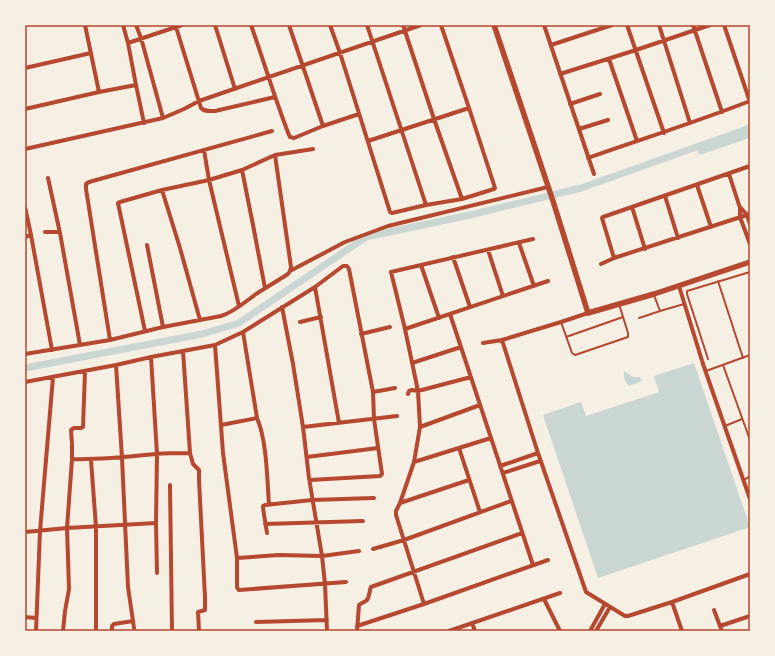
<svg xmlns="http://www.w3.org/2000/svg" width="775" height="656" font-family="Inter,sans-serif">
  <rect width="100%" height="100%" fill="#f6efe4"/>
  <path fill="#c9d6d2" d="M 694,363 L 750,527 L 598,578 L 543,415 L 581,402 L 586,416 L 659,392 L 654,376 Z
    M 624,371 L 633,377 L 640,377 L 642,381 L 629,386 C 625,382 623,377 624,371 Z"/>
  <g fill="none" stroke-linecap="round" stroke-linejoin="round">
    <path stroke="#c9d6d2" stroke-width="7" d="M 701,151 L 750,134
      M 25,368 L 202,334 L 239,323 L 366,237 L 470,215 L 581,188 L 750,128"/>
    <path stroke="#b5482f" stroke-width="2" d="M 718,281 L 743,358
      M 654,295 L 660,311 L 684,304
      M 639,318 L 660,311
      M 561,322 L 572,353 L 575,355 L 628,337 L 628,333 L 619,304
      M 566,337 L 623,317
      M 708,359 L 687,294 L 687,291 L 750,272
      M 723,365 L 750,440
      M 706,371 L 750,355
      M 725,426 L 742,419
      M 744,480 L 750,476"/>
    <path stroke="#b5482f" stroke-width="4" d="M 85,25 L 99,92
      M 123,25 L 128,43 L 136,85 L 144,123
      M 136,25 L 141,38 L 163,118
      M 215,25 L 235,89
      M 251,25 C 264,62 275,99 289,135 L 290,137 L 294,138 L 323,126 L 359,114
      M 289,25 L 323,126
      M 330,25 L 340,53 L 390,212 L 392,213 L 426,205 L 462,199 L 494,189 L 495,188 L 469,108 L 441,25
      M 367,25 L 426,205
      M 403,25 L 434,119 L 462,199
      M 544,25 L 594,174
      M 627,25 L 664,133
      M 659,25 L 690,123
      M 693,25 L 722,112
      M 724,25 L 750,102
      M 176,27 L 201,108 C 205,112 209,111 215,111 L 275,97
      M 128,43 L 182,25
      M 551,45 L 612,25
      M 609,59 L 637,141
      M 25,68 L 91,53
      M 560,74 L 636,50 L 710,25
      M 570,104 L 600,94
      M 25,109 L 99,92 L 136,85
      M 579,129 L 608,120
      M 368,141 L 469,108
      M 25,149 L 163,118 L 184,109 L 199,101 L 421,25
      M 204,150 L 209,180 L 239,306
      M 588,158 C 642,139 696,122 750,101
      M 242,170 L 253,225 L 265,288
      M 729,174 L 740,208 L 740,217 L 750,244
      M 48,178 L 60,233 L 80,345
      M 697,185 L 711,227
      M 162,190 L 180,248 L 200,320
      M 665,196 L 678,238
      M 25,207 L 31,235 L 52,350
      M 632,207 L 645,249
      M 741,208 L 747,215 L 750,224
      M 45,232 L 59,232 L 60,233
      M 25,237 L 31,235
      M 519,243 L 534,286
      M 147,245 L 163,327
      M 488,250 L 503,296
      M 453,257 L 470,307
      M 614,258 L 602,218 L 603,217 L 750,166
      M 601,264 L 614,258 L 750,214
      M 421,265 L 439,318
      M 290,271 L 291,267 L 275,155 L 313,149
      M 679,286 L 703,364 L 750,499
      M 315,287 L 339,423
      M 282,307 L 293,364 L 303,427 L 309,478 L 322,556 L 325,584 L 327,631
      M 588,313 L 561,322 L 502,340 L 538,453 L 586,592 L 625,616 L 628,616 L 672,602 L 750,574
      M 450,314 L 533,565
      M 300,322 L 321,317
      M 405,329 L 548,281
      M 145,331 L 118,203 L 120,202 L 162,190 L 209,180 L 242,170 L 275,155
      M 243,332 L 257,418 C 267,441 267,479 269,504
      M 361,334 L 390,327
      M 110,340 L 86,189 L 86,184 L 89,182 L 272,131
      M 483,343 L 502,340
      M 215,345 L 223,453 L 237,558 L 237,587 L 238,589 L 239,590 L 346,582
      M 183,351 L 190,453 L 193,464 L 199,470 L 199,480 L 205,597 L 205,610 L 198,612 L 199,631
      M 25,354 L 110,340 L 163,327 L 221,316 C 234,312 245,302 256,294 C 267,287 277,281 288,274 L 290,271 L 345,242 L 388,226 L 548,187
      M 151,357 L 157,454 L 156,523 L 157,573
      M 412,363 L 461,347
      M 116,365 L 122,458 L 128,587 L 134,628
      M 25,382 L 116,365 L 151,357 L 215,345 L 243,332 L 315,287 L 343,266 L 347,266 L 349,269 L 373,392 L 374,419 L 382,474 L 380,476 L 310,480
      M 373,392 L 395,388
      M 408,394 L 409,391 L 412,390 L 418,391 L 471,377
      M 221,425 L 257,418
      M 303,427 L 397,416
      M 420,427 L 480,405
      M 459,448 L 480,512
      M 307,457 L 378,448
      M 72,459 C 101,460 127,457 156,454 C 167,453 178,453 190,453
      M 91,460 L 96,527 L 96,631
      M 414,462 L 491,438
      M 500,466 L 538,453
      M 503,473 L 540,461
      M 170,485 L 172,631
      M 400,503 L 469,480
      M 265,524 L 363,521
      M 25,532 L 67,528 L 156,523
      M 267,533 L 263,508 L 263,506 L 265,505 L 312,500 L 374,498
      M 373,549 L 404,540 L 511,501
      M 237,558 L 279,555 L 322,556 L 359,551
      M 544,599 L 560,631
      M 672,602 L 682,631
      M 424,604 L 396,515 L 396,511 L 400,503 L 414,462 L 420,427 L 418,391 L 405,329 L 391,272 L 533,239
      M 714,610 L 720,626
      M 25,617 L 36,618
      M 256,622 L 327,620
      M 472,623 L 475,631
      M 357,626 L 424,604 L 548,560
      M 36,631 L 40,531 L 53,377
      M 63,631 L 65,611 L 69,589 L 67,528 L 72,459 L 72,444 L 71,430 L 74,428 L 81,428 L 83,427 L 85,371
      M 112,631 L 112,626 L 114,624 L 133,621
      M 357,631 L 359,605 C 361,603 365,602 367,600 C 370,596 369,591 371,587 L 522,533
      M 449,631 L 560,593
      M 590,631 L 605,604
      M 596,631 L 610,607
      M 722,631 L 720,626 L 750,616"/>
    <path stroke="#b5482f" stroke-width="5.5" d="M 494,25 L 553,201 L 588,313 L 654,294 L 750,262"/>
  </g>
  <rect width="775" height="656" fill="none" stroke="#f6efe4" stroke-width="52"/>
  <rect x="26" y="26" width="723" height="604" fill="none" stroke="#b5482f" stroke-width="1.5"/>
</svg>
